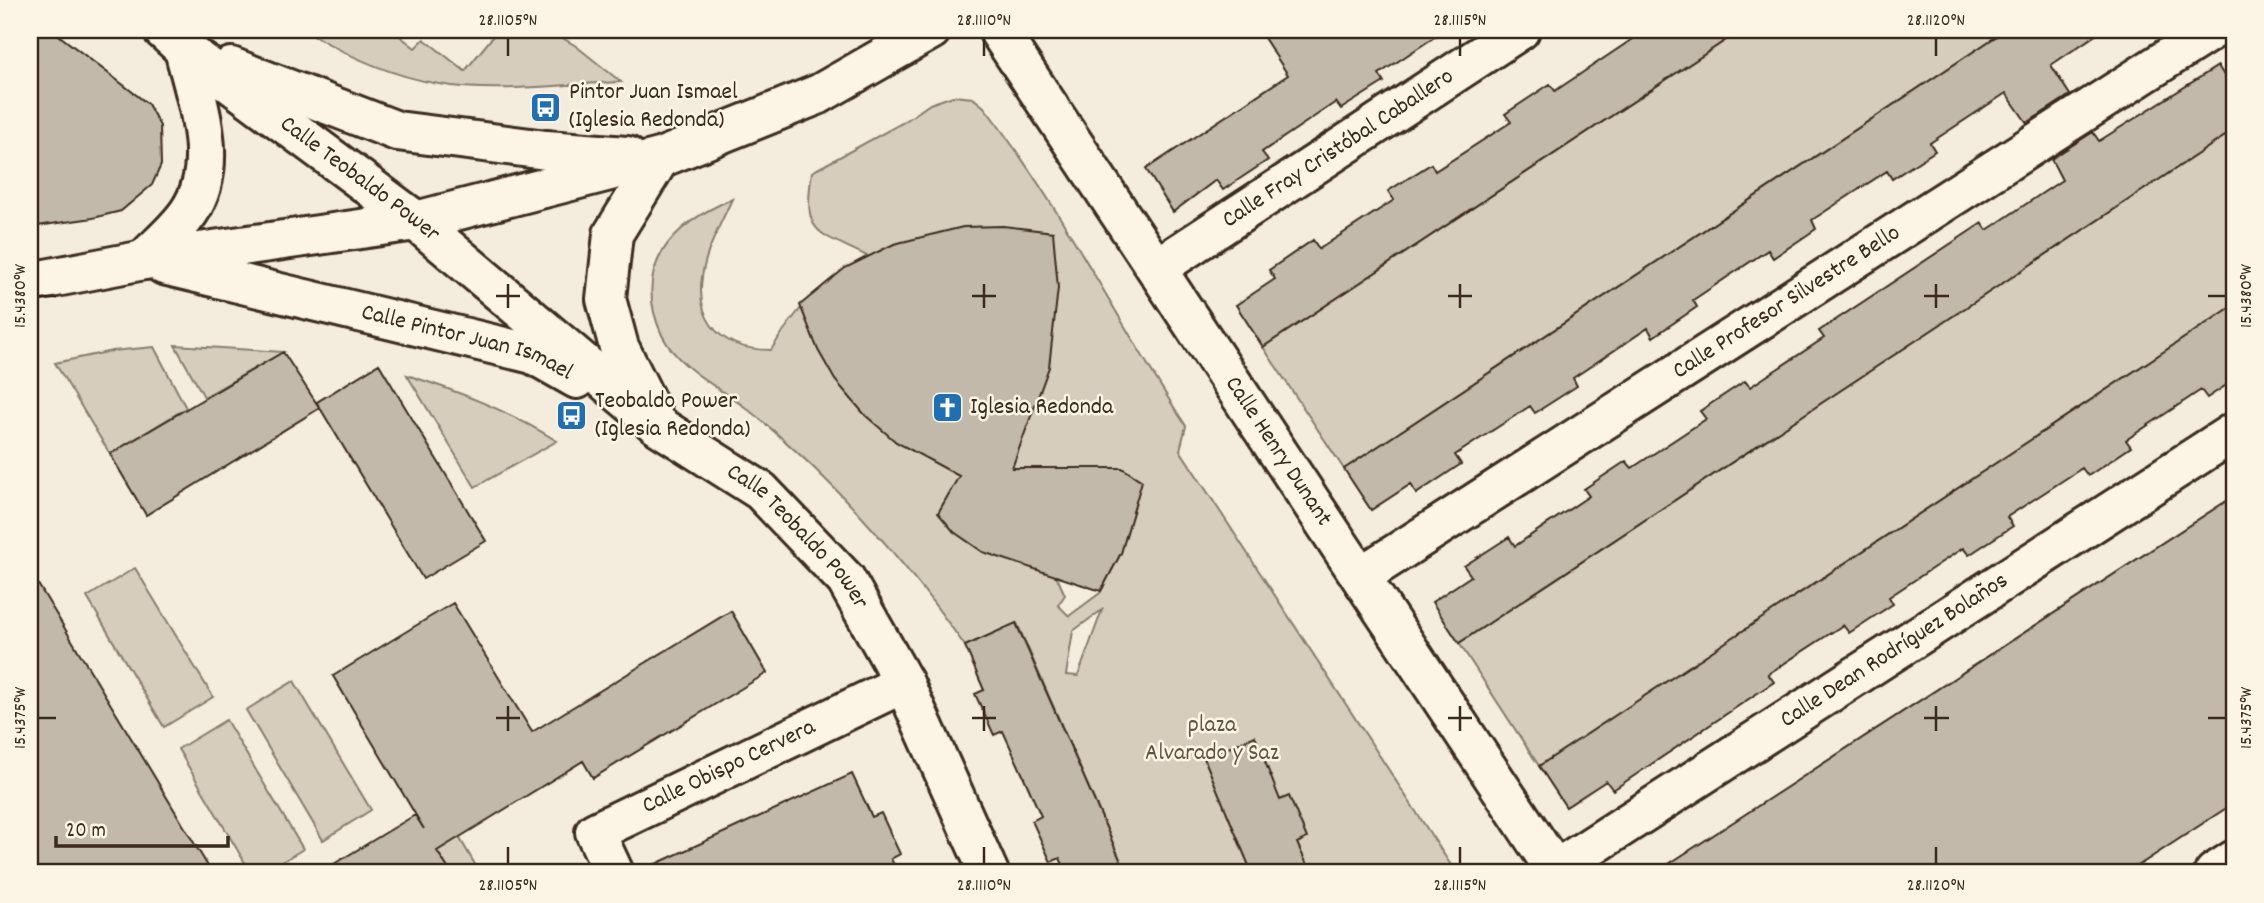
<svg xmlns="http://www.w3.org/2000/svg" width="2264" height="903" font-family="Dekko,sans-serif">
  <rect width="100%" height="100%" fill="#f4eddd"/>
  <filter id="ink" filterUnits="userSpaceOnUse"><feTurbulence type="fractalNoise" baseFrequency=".0143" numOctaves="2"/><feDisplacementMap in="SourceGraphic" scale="14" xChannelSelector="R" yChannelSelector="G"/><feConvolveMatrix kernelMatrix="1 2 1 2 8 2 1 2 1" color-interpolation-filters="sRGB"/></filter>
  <g filter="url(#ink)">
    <path fill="#d6cdbd" stroke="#887c6e" stroke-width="2" fill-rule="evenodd" d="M 305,30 L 392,30 L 415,48 L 424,39 L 465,71 L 498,30 L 549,30 L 576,46 L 621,82 C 564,84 495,94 439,84 C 392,76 345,55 305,30 Z
      M 1741,30 L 2006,30 L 1344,469 L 1263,347 Z
      M 953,96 L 973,98 L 984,107 C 1062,207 1117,321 1186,426 L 1180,450 L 1456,873 L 1126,873 L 1017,623 L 965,646 C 920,582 870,522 814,468 C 792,447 769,426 746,408 C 718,387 678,368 662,335 C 631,267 672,224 732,199 C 723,219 712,239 706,259 C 690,313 714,350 771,350 C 798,306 822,281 867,256 C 817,231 802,236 812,172 L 904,122 L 930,104 ZM 1122,468 L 1140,480 L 1121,553 L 1100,593 L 1069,616 L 1058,605 L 1065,595 L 1049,560 ZM 1102,610 L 1078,676 L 1066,675 L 1073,631 Z
      M 2234,130 L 2234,305 L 1539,766 L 1459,643 Z
      M 175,345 L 283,352 L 204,397 Z
      M 154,347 L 186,408 L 110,454 L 55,363 L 112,351 Z
      M 407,375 C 460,392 509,411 557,441 L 475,487 Z
      M 135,568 L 213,697 L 164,727 L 87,597 Z
      M 294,681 L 371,810 L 323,840 L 246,710 Z
      M 226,720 L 303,849 L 264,873 L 251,873 L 178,749 Z
      M 459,837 L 480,873 L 451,873 L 437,851 Z"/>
    <path fill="#c3b9aa" stroke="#3b2a1e" stroke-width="2" d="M 30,30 L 52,30 L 148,104 L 160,126 L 161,165 L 152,185 L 121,211 L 93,218 L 30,227 Z
      M 1259,30 L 1445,30 L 1379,74 L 1384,82 L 1341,109 L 1336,102 L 1262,152 L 1268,160 L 1223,190 L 1216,180 L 1173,212 L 1146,169 L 1288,75 Z
      M 1646,30 L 1741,30 L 1263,347 L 1236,305 L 1275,279 L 1269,270 L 1313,240 L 1319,249 L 1394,200 L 1388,191 L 1431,164 L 1435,171 L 1511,122 L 1505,114 L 1550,84 L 1555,91 Z
      M 2006,30 L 2103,30 L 2051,65 L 2070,95 L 2027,123 L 2006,93 L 1930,143 L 1935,151 L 1892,179 L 1887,171 L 1812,220 L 1816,229 L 1773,258 L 1768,250 L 1693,300 L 1697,307 L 1653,337 L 1648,328 L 1573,378 L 1577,386 L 1535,413 L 1530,406 L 1455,455 L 1461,464 L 1416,494 L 1411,484 L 1371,510 L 1344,469 Z
      M 2218,66 L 2234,91 L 2234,130 L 1459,643 L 1432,602 L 1471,576 L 1464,566 L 1509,537 L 1515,546 L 1589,496 L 1584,489 L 1626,461 L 1632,468 L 1706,419 L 1700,411 L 1745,381 L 1750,387 L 1824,338 L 1819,331 L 1982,223 L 1987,230 L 2062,180 L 2051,159 L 2093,132 L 2099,141 Z
      M 1003,226 L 1053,232 L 1058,288 L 1049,367 L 1012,468 L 1122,468 L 1142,481 L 1121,553 L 1101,591 L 983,552 L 954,532 L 938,513 L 959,476 L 896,442 L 865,415 L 835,380 L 818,350 L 800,305 L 845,268 L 894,244 L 963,227 Z
      M 2234,305 L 2234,380 L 2207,398 L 2201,390 L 2126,440 L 2131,447 L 2088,476 L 2082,468 L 2007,517 L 2013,526 L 1969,555 L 1963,548 L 1889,597 L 1893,604 L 1849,633 L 1843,625 L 1768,674 L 1774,682 L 1613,790 L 1606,781 L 1566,807 L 1539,766 Z
      M 283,352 L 319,407 L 317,402 L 379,364 L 486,541 L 423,579 L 320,408 L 146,515 L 110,454 Z
      M 2234,496 L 2234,803 L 2127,873 L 1655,873 Z
      M 30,571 L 151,771 L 212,873 L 40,873 L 30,856 Z
      M 453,603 L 532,732 L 731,611 L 767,673 L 593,778 L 583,761 L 437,851 L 451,873 L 319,873 L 415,815 L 424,829 L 333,676 Z
      M 1016,623 L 1072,750 L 1126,873 L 1067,873 L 1060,858 L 1051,862 L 1032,821 L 1041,816 L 1022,773 L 1003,731 L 994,735 L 975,694 L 984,690 L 965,646 Z
      M 1255,736 L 1280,800 L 1289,796 L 1307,838 L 1297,843 L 1311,873 L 1252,873 L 1204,758 Z
      M 852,774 L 872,817 L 881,813 L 900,854 L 891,859 L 898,873 L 636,873 Z"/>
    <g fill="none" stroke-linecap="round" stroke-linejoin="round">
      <defs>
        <g id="minor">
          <path id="s1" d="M 163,30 L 184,49 L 416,221 L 657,425 L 761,491 L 846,580 L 904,683 L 989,873"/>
          <path id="s2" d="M 998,30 L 1557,873"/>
          <path d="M 231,67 L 397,131 L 546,150 L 627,156"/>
          <path d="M 144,260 C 158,245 177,230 189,212 C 222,164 196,99 184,49"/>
          <path id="s3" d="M 164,265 L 533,354 L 577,379"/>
          <path id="s4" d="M 1157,268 L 1520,30"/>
          <path d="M 30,282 L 144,260 L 416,221 L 660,158 L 819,94 L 931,30"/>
          <path d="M 652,413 L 619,347 L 606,299 L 613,234 L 660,158"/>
          <path id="s5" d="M 1361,576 L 2212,30"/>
          <path id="s6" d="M 1555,870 L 2234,432"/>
          <path id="s7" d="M 614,873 L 595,832 L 904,683"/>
          <path d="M 2214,873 L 2234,860"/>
        </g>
      </defs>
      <use href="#minor" stroke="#3b2a1e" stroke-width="44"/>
      <use href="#minor" stroke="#fcf5e5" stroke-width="38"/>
    </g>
  </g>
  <path fill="none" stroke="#3b2a1e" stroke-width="2.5" d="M 508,38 L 508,56M 984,38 L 984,56M 1460,38 L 1460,56M 1936,38 L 1936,56M 508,284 L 508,308M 984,284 L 984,308M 1460,284 L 1460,308M 1936,284 L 1936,308M 38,296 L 56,296M 496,296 L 520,296M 972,296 L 996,296M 1448,296 L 1472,296M 1924,296 L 1949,296M 2208,296 L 2226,296M 508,706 L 508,731M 984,706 L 984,731M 1460,706 L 1460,731M 1936,706 L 1936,731M 38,718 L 56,718M 496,718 L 520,718M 972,718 L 996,718M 1448,718 L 1472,718M 1924,718 L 1949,718M 2208,718 L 2226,718M 508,847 L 508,864M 984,847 L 984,864M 1460,847 L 1460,864M 1936,847 L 1936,864"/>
  <defs>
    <symbol id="bus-square" viewBox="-11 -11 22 22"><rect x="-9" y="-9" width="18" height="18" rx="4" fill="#1f6fb2" stroke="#fcf5e5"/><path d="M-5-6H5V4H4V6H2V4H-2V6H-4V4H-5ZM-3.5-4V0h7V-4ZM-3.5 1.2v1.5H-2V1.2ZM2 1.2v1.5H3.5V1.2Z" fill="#fff"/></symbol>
    <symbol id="church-square" viewBox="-11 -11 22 22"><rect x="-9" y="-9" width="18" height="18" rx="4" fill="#1f6fb2" stroke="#fcf5e5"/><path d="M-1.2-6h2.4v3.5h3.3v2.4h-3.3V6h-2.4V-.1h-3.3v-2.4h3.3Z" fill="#fff"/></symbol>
  </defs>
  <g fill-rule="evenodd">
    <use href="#bus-square" x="528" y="90" width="35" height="35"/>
    <use href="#church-square" x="930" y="390" width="35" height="35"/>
    <use href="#bus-square" x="554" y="398" width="35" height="35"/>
  </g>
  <g text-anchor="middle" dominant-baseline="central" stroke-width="5" stroke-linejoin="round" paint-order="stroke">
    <g font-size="24" fill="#3b2a1e" stroke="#fcf5e5" text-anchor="start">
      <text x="569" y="93">Pintor Juan Ismael<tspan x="569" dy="28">(Iglesia Redonda)</tspan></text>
      <text x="595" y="402">Teobaldo Power<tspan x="595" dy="28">(Iglesia Redonda)</tspan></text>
      <text x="970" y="408">Iglesia Redonda</text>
    </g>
    <g font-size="24" fill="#3b2a1e" stroke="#fcf5e5">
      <text stroke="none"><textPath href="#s4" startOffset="217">Calle Fray Cristóbal Caballero</textPath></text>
      <text stroke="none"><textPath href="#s1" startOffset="247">Calle Teobaldo Power</textPath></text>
      <text stroke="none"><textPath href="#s5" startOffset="506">Calle Profesor Silvestre Bello</textPath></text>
      <text stroke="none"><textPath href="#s3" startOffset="313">Calle Pintor Juan Ismael</textPath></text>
      <text stroke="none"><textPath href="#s2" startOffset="506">Calle Henry Dunant</textPath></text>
      <text stroke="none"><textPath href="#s1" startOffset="814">Calle Teobaldo Power</textPath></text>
      <text stroke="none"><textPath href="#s6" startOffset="404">Calle Dean Rodríguez Bolaños</textPath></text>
      <text stroke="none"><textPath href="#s7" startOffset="194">Calle Obispo Cervera</textPath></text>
    </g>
    <g font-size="24" fill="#625346" stroke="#fcf5e5">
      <text x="1212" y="726">plaza<tspan x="1212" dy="28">Alvarado y Saz</tspan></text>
    </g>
  </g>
  <rect width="2264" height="903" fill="none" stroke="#fcf5e5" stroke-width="77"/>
  <path d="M56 836v10h172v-10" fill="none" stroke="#3b2a1e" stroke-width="3.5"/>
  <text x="66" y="836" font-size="21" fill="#3b2a1e" stroke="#fcf5e5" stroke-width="5" paint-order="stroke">20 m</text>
  <rect x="38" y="38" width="2188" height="826" fill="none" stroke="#3b2a1e" stroke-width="2.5"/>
  <g font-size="18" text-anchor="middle" fill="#3b2a1e">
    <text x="508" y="25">28.1105°N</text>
    <text x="984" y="25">28.1110°N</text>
    <text x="1460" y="25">28.1115°N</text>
    <text x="1936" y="25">28.1120°N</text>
    <text transform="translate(2245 296) rotate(-90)" y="6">15.4380°W</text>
    <text transform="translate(19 296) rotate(-90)" y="6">15.4380°W</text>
    <text transform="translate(2245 718) rotate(-90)" y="6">15.4375°W</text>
    <text transform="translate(19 718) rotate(-90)" y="6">15.4375°W</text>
    <text x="508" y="890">28.1105°N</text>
    <text x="984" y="890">28.1110°N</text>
    <text x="1460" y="890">28.1115°N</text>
    <text x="1936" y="890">28.1120°N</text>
  </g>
</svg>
